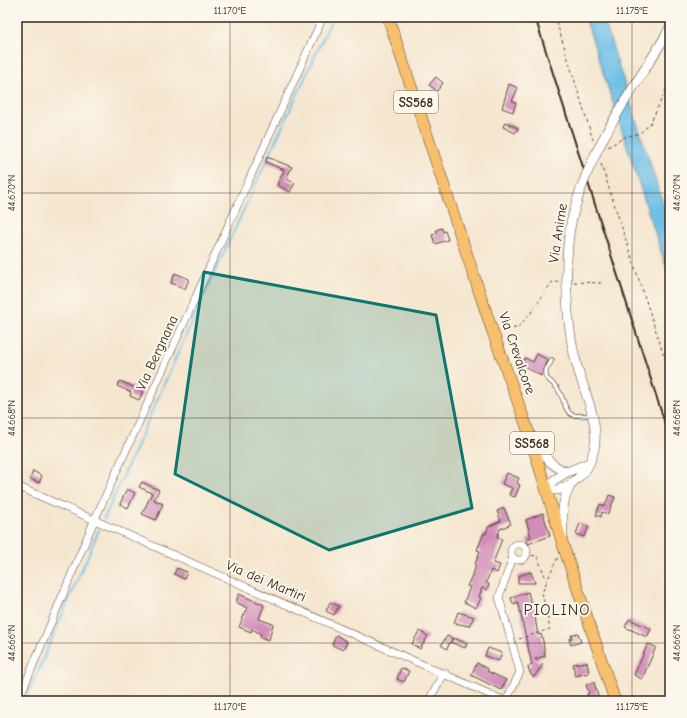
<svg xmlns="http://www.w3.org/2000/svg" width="687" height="718" font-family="'Comic Neue',sans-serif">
  <rect width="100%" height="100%" fill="#fbf7ec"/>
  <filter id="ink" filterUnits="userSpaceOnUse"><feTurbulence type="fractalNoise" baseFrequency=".025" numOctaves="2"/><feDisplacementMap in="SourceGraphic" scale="8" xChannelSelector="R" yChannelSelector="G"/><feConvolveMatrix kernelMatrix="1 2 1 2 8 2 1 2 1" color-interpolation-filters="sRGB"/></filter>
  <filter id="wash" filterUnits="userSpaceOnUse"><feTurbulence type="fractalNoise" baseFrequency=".012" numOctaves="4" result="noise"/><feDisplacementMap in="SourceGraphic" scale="16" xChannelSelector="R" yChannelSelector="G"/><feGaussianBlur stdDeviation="0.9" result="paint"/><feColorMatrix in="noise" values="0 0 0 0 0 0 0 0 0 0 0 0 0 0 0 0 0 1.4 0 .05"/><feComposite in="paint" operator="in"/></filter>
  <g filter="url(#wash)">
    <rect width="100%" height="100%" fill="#f5e6cf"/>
    <path fill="#6abfe6" stroke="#527482" d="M 585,17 L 603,17 L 670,225 L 670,279 Z"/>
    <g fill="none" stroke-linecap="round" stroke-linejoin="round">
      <path stroke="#6abfe6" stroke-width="2" d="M 104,519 L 190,326 L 333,17
        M 25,701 L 99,530"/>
    </g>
    <g id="blocks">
      <path fill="#d18db7" d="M 436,77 L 443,83 L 437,91 L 429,85 Z
        M 509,84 L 518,88 L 512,101 L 516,103 L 513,112 L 502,108 Z
        M 505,122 L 518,128 L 515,133 L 503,127 Z
        M 267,157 L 292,167 L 286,179 L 295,183 L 290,192 L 277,185 L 284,170 L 266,162 Z
        M 442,228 L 443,232 L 445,231 L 448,240 L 435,244 L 432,235 L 437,233 L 436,230 Z
        M 175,273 L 189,279 L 185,289 L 171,283 Z
        M 537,354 L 548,360 L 541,376 L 521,364 L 525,358 L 533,362 Z
        M 120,381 L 143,391 L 139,400 L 130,396 L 131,392 L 117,386 Z
        M 33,471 L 42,476 L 39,483 L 30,479 Z
        M 507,473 L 519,478 L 517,483 L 520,485 L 515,497 L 509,495 L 512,488 L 502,484 Z
        M 142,482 L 159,490 L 154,500 L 163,504 L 156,520 L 142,514 L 152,493 L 139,487 Z
        M 127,489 L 135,493 L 128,508 L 120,504 Z
        M 609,495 L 615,497 L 608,514 L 602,512 L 601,517 L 596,515 L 600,504 L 605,506 Z
        M 504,508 L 511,524 L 500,529 L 497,537 L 502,539 L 493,563 L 500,565 L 497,573 L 491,570 L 486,583 L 489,584 L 487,590 L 482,588 L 479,597 L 481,598 L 476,608 L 464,602 L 470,587 L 467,586 L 475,569 L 475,564 L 480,551 L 477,550 L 484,533 L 486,534 L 488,527 L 501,521 L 497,511 Z
        M 543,513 L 550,536 L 528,544 L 527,539 L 531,537 L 526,520 Z
        M 580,523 L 589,527 L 584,537 L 576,534 Z
        M 177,568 L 187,572 L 184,579 L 174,574 Z
        M 531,572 L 535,583 L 518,583 L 518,576 Z
        M 528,592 L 531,603 L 534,602 L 536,624 L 538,635 L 541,634 L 543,641 L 545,656 L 535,659 L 543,664 L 534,677 L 531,675 L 528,667 L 532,665 L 518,602 L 513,604 L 511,598 Z
        M 239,594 L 264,605 L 259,619 L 273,624 L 269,640 L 260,637 L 261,634 L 252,629 L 251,632 L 239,627 L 247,608 L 236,602 Z
        M 330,602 L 339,606 L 334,615 L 326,611 Z
        M 458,612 L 474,617 L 469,626 L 454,623 Z
        M 629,619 L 651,629 L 647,637 L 625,627 Z
        M 419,631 L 428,636 L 420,649 L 412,644 Z
        M 578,633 L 581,642 L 571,645 L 569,639 L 572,638 L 571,635 Z
        M 336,635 L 347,642 L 343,650 L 332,645 Z
        M 447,636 L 452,638 L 451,642 L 453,638 L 467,643 L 465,648 L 450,642 L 447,649 L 441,645 Z
        M 648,644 L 656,647 L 642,679 L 634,675 Z
        M 488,648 L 502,653 L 499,661 L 485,656 Z
        M 587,662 L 589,673 L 575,676 L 573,664 Z
        M 477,663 L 488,669 L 487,671 L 506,680 L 501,690 L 471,675 Z
        M 401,668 L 409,671 L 404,682 L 397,679 Z
        M 594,682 L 599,700 L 589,701 L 587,694 L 589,693 L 586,685 Z"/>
    </g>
  </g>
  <g filter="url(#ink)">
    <use href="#blocks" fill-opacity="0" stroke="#574639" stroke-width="1"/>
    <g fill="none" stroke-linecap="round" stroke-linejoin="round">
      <defs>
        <path id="service" d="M 552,360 L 546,370 L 546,377 C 550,382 556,385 559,391 C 570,412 562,418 592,415"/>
        <path id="minor" d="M 17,486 L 505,701
          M511 552a8 8 0 1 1 16 0a8 8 0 1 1-16 0Z
          M 18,701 L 94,521 L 323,17
          M 428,701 L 445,673
          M 506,701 L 520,672 L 499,597 L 513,557"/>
        <path id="tertiary" d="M 665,37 L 670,27
          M 533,439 C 543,454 550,466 567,472 L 589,463
          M 567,472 L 554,480 L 546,489 C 556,491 562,490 571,485
          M 563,536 C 562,519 561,500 571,485 C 574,480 580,477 584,472 C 588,468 592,457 594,450 C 600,421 583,390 576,362 C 570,340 568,318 567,295"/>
        <path id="primary" d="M 388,17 L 492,330 L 529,433 L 563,545 L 615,701"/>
      </defs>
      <use href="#service" stroke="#574639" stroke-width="5"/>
      <use href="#minor" stroke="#574639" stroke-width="8"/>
      <use href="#tertiary" stroke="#574639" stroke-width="10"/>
      <use href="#primary" stroke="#574639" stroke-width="12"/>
      <path stroke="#574639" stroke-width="1" stroke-dasharray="3 3" stroke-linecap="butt" d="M 555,17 L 593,140
        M 608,147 L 625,137 L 640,133 L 650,124 L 670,81
        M 601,164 L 670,374
        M 574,282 L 602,283
        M 501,329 L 517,328 L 530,314 L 552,282 L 559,282
        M 526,555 L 537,556 L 547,581 L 558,557
        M 519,639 L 550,629 L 542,593 L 547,581"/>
      <use href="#service" stroke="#fff" stroke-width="3.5"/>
      <use href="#minor" stroke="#fff" stroke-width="7"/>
      <use href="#tertiary" stroke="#fff" stroke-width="9"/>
      <use href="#primary" stroke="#f8bf6c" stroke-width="11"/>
      <path stroke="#3b2a1e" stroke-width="2" d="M 535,17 L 670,439"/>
      <defs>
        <path id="tertiary-bridge" d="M 567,295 C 566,268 566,238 574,211 C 591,147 631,92 665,37"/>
      </defs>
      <use href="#tertiary-bridge" stroke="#574639" stroke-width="10" stroke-linecap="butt"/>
      <use href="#tertiary-bridge" stroke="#fff" stroke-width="9"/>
    </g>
  </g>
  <path fill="#0f766e" fill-opacity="0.2" stroke="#0f766e" stroke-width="3" stroke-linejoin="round" d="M 204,272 L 436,315 L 472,508 L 329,550 L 175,474 Z"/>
  <path fill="none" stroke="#3b2a1e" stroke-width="1" stroke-opacity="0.45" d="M 230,17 L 230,701M 632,17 L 632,701M 17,193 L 670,193M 17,418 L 670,418M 17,643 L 670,643"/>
  <g text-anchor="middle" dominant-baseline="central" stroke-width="4" stroke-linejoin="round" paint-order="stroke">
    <g fill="#fbf7ec" stroke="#75685c" stroke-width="1">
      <rect x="394" y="91" width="44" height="22" rx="3"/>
      <rect x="510" y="432" width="44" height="22" rx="3"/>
    </g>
    <g font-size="13" font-weight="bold" fill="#3b2a1e">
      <text x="416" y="102">SS568</text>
      <text x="532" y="443">SS568</text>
    </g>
    <g font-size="14" fill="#3b2a1e" stroke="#fbf7ec">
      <text transform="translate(558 233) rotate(-81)">Via Anime</text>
      <text transform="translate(157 353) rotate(-65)">Via Bergnana</text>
      <text transform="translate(517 353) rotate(71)">Via Crevalcore</text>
      <text transform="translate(266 581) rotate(23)">Via dei Martiri</text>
    </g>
    <g font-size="16" letter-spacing="1" fill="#3b2a1e" stroke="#fbf7ec">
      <text x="557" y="610">PIOLINO</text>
    </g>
  </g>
  <rect width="687" height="718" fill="none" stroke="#fbf7ec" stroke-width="44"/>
  <rect x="22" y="22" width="643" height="674" fill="none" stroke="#3b2a1e" stroke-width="1.5"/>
  <g font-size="10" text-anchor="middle" fill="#3b2a1e">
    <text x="230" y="14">11.170°E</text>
    <text x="632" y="14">11.175°E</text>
    <text transform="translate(11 193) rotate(-90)" y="4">44.670°N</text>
    <text transform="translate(676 193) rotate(-90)" y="4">44.670°N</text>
    <text transform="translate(11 418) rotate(-90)" y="4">44.668°N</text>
    <text transform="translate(676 418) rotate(-90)" y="4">44.668°N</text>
    <text transform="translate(11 643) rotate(-90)" y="4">44.666°N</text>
    <text transform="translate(676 643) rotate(-90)" y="4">44.666°N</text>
    <text x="230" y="710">11.170°E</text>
    <text x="632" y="710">11.175°E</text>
  </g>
</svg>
